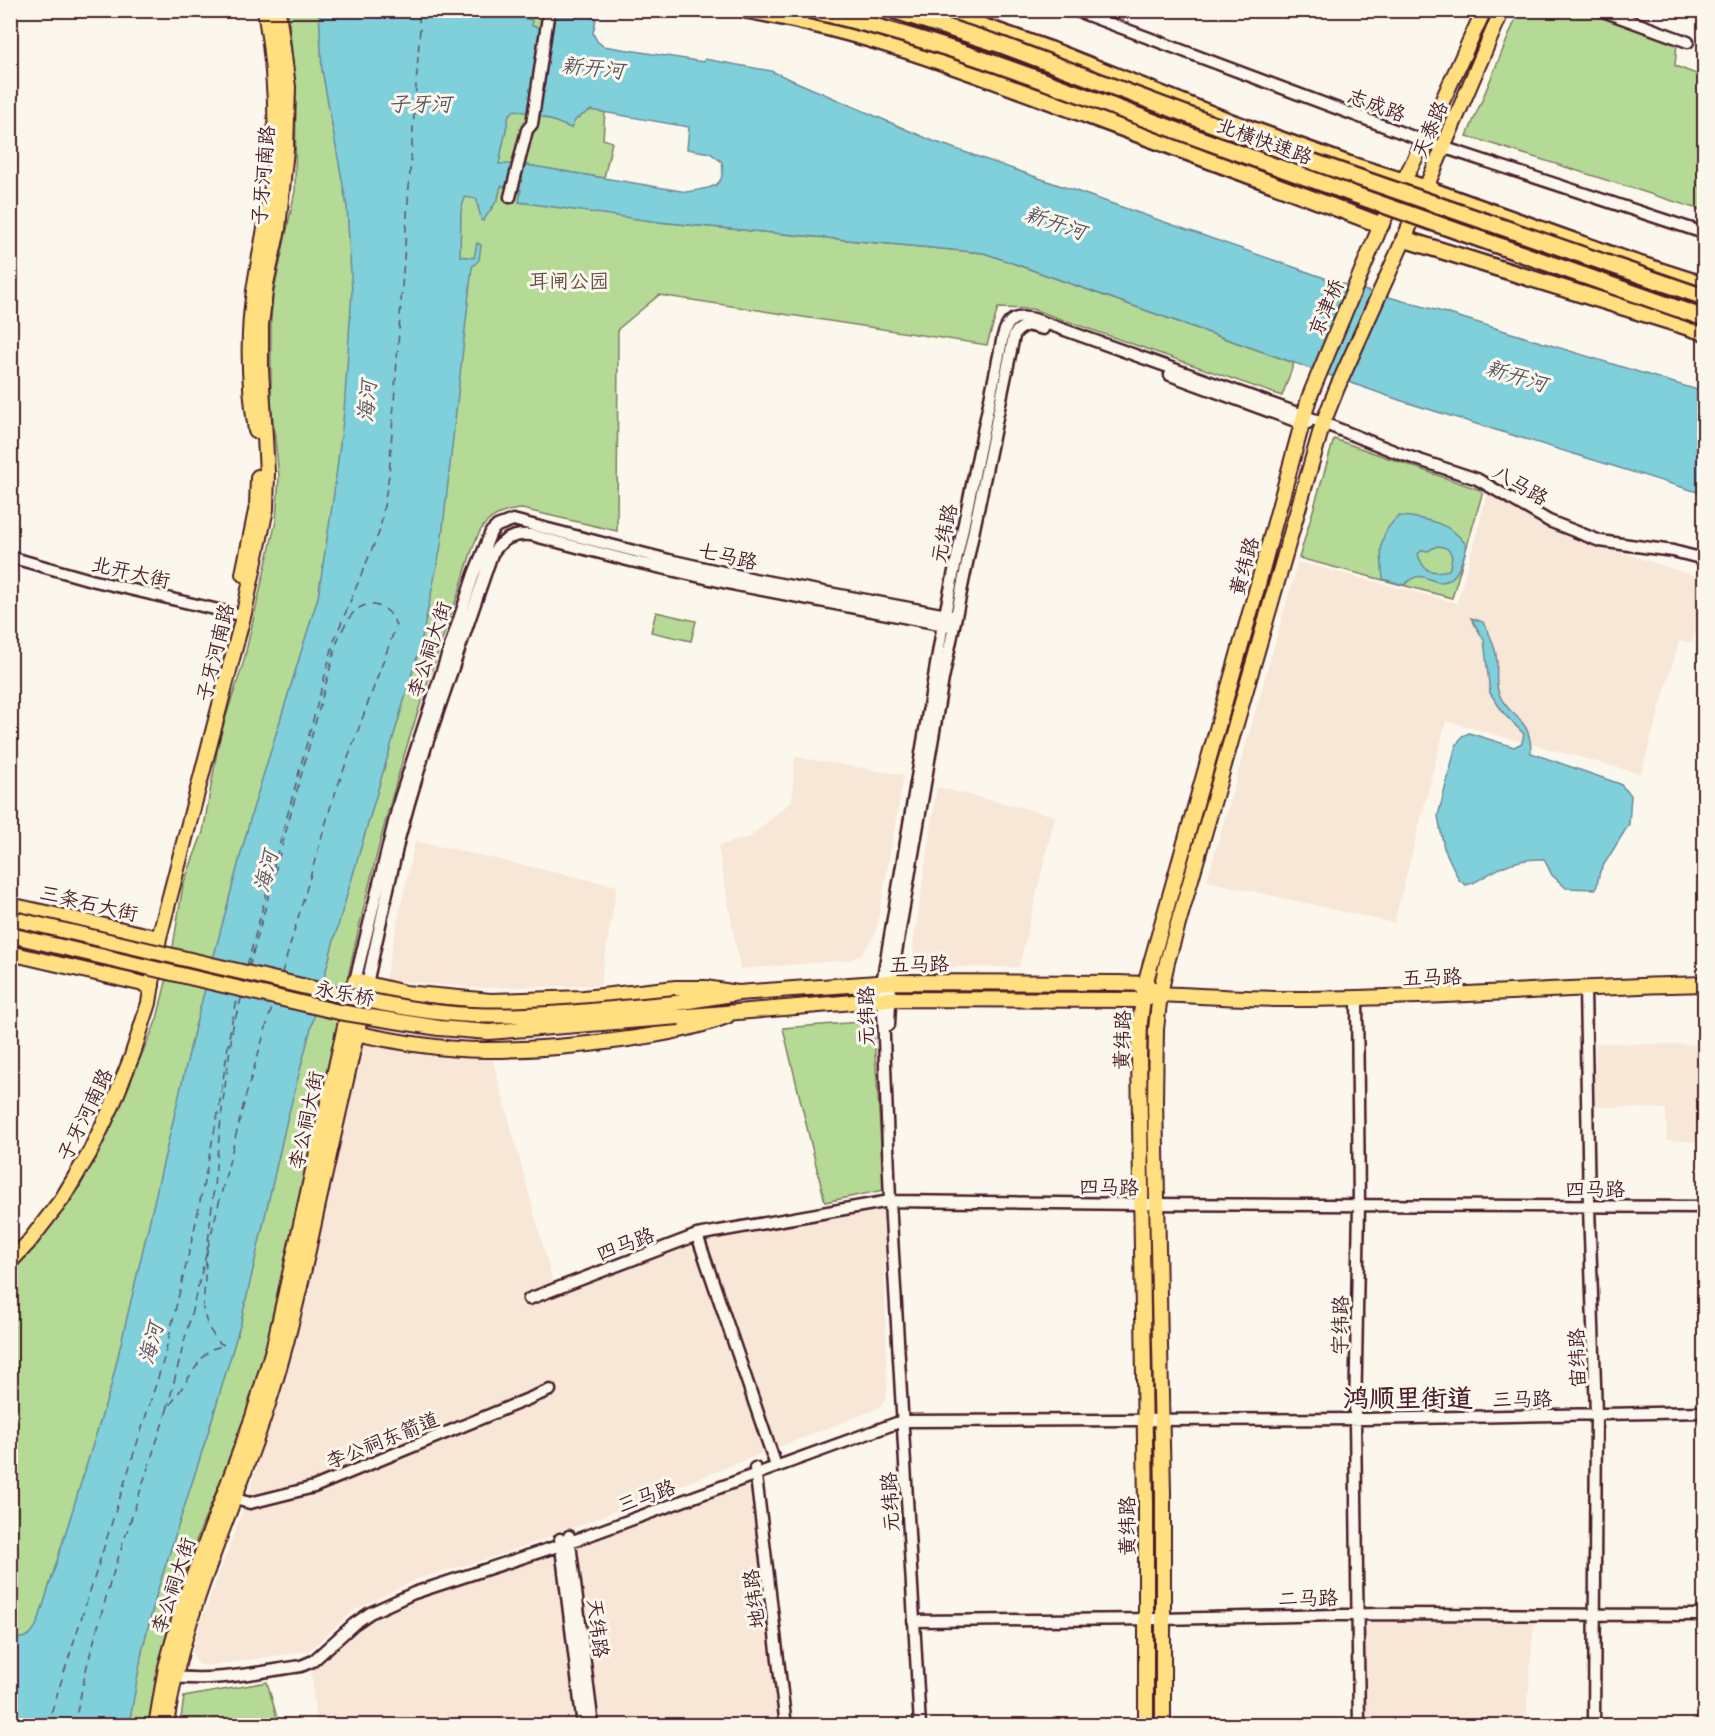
<svg xmlns="http://www.w3.org/2000/svg" width="1715" height="1736" font-family="'Playpen Sans','LXGW WenKai TC',sans-serif">
  <rect width="100%" height="100%" fill="#fbf7ec"/>
  <filter id="ink" filterUnits="userSpaceOnUse"><feTurbulence type="fractalNoise" baseFrequency=".0167" numOctaves="2"/><feDisplacementMap in="SourceGraphic" scale="12" xChannelSelector="R" yChannelSelector="G"/><feConvolveMatrix kernelMatrix="1 2 1 2 8 2 1 2 1" color-interpolation-filters="sRGB"/></filter>
  <g filter="url(#ink)">
    <path fill="#f8e6d6" d="M 1488,493 L 1517,512 L 1574,537 L 1704,579 L 1704,606 L 1692,642 L 1679,641 L 1641,774 L 1446,721 L 1394,923 L 1207,881 L 1298,562 L 1457,603 Z
      M 795,757 L 904,775 L 876,931 L 869,944 L 862,953 L 850,960 L 740,969 L 718,846 L 750,837 L 792,801 Z
      M 937,787 L 1055,816 L 1019,967 L 927,967 L 915,958 L 913,947 Z
      M 415,841 L 617,886 L 600,985 L 478,988 L 385,980 Z
      M 1596,1043 L 1704,1045 L 1704,1142 L 1667,1140 L 1666,1109 L 1594,1106 Z
      M 362,1044 L 492,1057 L 554,1286 L 693,1240 L 883,1206 L 887,1392 L 885,1400 L 879,1408 L 622,1508 L 554,1536 L 487,1559 L 417,1579 L 353,1611 L 309,1651 L 207,1666 L 199,1664 L 194,1658 L 192,1651 L 200,1624 L 250,1491 L 288,1357 L 320,1234 Z
      M 750,1483 L 779,1725 L 316,1725 L 311,1667 L 367,1619 L 418,1597 L 563,1550 Z
      M 1365,1620 L 1534,1621 L 1526,1725 L 1365,1725 Z"/>
    <path fill="#b4da96" stroke="#7f7c60" stroke-width="1.5" d="M 288,11 L 555,11 L 538,115 L 576,119 L 590,110 L 605,112 L 603,139 L 612,142 L 604,178 L 526,165 L 658,222 L 984,253 L 1294,363 L 1282,396 L 1032,309 L 998,308 L 987,345 L 659,295 L 618,329 L 617,531 L 522,509 C 507,510 491,515 482,528 C 473,541 465,573 460,589 C 441,642 423,695 406,749 C 346,948 315,1154 266,1356 C 250,1421 219,1481 195,1544 C 172,1603 160,1663 148,1725 L 11,1726 L 11,1270 L 76,1194 L 109,1131 L 157,1019 L 170,965 L 183,885 L 203,832 L 220,735 L 243,664 L 276,521 L 279,476 L 271,402 L 271,319 L 273,296 L 295,191 L 296,95 Z
      M 1519,11 L 1588,11 L 1677,43 L 1675,66 L 1704,77 L 1704,211 L 1467,136 Z
      M 1334,439 L 1483,491 L 1452,598 L 1299,558 Z
      M 656,612 L 696,621 L 691,641 L 651,632 Z
      M 873,1021 L 884,1190 L 825,1202 L 783,1028 Z
      M 267,1682 L 278,1721 L 288,1725 L 180,1725 L 184,1697 Z"/>
    <path fill="#80d0db" stroke="#6a8995" stroke-width="1.5" fill-rule="evenodd" d="M 319,11 L 485,11 L 532,20 L 532,26 L 553,28 L 554,17 L 588,15 L 596,19 L 593,33 L 597,41 L 603,46 L 704,62 L 705,59 L 771,71 L 933,141 L 1339,283 L 1446,313 L 1704,392 L 1704,494 L 1402,401 L 984,253 L 658,222 L 519,202 L 521,190 L 501,186 L 498,199 L 483,221 L 481,220 C 481,212 476,206 477,199 L 465,197 L 461,211 L 460,256 L 474,258 L 477,243 L 481,245 L 479,260 L 472,267 L 441,546 L 421,643 L 335,936 L 287,1120 L 241,1322 L 208,1433 L 158,1589 L 143,1647 L 129,1725 L 11,1725 L 10,1638 C 26,1640 32,1635 38,1622 L 111,1386 L 195,1027 L 252,812 L 318,597 L 333,500 L 344,412 L 352,291 L 347,207 L 322,70 ZM 515,110 L 538,115 L 571,128 L 576,119 L 591,110 L 689,127 L 687,149 L 710,153 L 722,162 C 727,190 707,188 687,192 L 521,164 L 499,164 L 509,115 Z
      M 1399,516 C 1426,518 1452,523 1467,546 C 1462,562 1456,587 1435,581 C 1429,579 1422,575 1416,577 C 1412,578 1408,582 1404,585 L 1383,579 C 1381,553 1376,535 1399,516 ZM 1437,546 C 1453,547 1454,557 1449,570 C 1431,574 1423,572 1418,554 L 1422,550 L 1428,551 Z
      M 1471,618 L 1483,622 C 1490,635 1496,647 1497,662 C 1497,673 1495,683 1499,694 C 1510,720 1531,715 1531,753 L 1620,784 L 1631,795 L 1629,824 L 1600,871 L 1596,889 L 1566,888 L 1552,875 L 1544,859 C 1512,858 1500,868 1473,883 L 1466,885 L 1459,880 L 1444,848 L 1438,816 L 1456,746 L 1462,736 L 1469,733 L 1514,747 L 1522,743 L 1524,734 L 1505,715 L 1490,693 L 1484,640 Z"/>
    <g fill="none" stroke-linecap="round" stroke-linejoin="round">
      <path stroke="#5a5460" stroke-width="1.5" stroke-dasharray="8 6" stroke-linecap="butt" d="M 247,966 L 335,638 L 380,530 L 389,475 L 420,28 L 418,10
        M 249,968 L 338,639 C 346,623 355,599 378,606 C 388,609 393,616 396,626 L 332,802 L 281,976
        M 224,1345 L 218,1342 L 208,1327 L 203,1310 L 206,1262 L 222,1109 L 233,1026 L 242,996
        M 167,1410 L 246,1095 L 273,1004
        M 47,1726 L 163,1362 L 194,1231 L 219,1108 L 231,1025 L 239,993
        M 74,1726 L 87,1666 L 110,1583 L 167,1410 L 202,1358 L 211,1349 L 223,1346"/>
      <defs>
        <path id="minor" d="M 1074,10 L 1424,141 L 1704,233
          M 1600,10 L 1688,42
          M 510,197 L 527,130 L 532,124 L 549,10
          M 1170,375 L 1301,423 L 1308,423
          M 10,557 L 91,580 L 244,616
          M 355,981 L 400,798 L 474,574 L 491,532 L 497,526 L 513,520 L 669,560 L 754,579 L 952,616
          M 367,984 L 399,839 L 409,803 L 426,746 L 492,554 C 502,539 514,533 531,535 L 631,561 L 736,585 L 950,626
          M 1585,988 L 1589,1206 L 1596,1414 L 1594,1726
          M 1357,997 L 1359,1205 L 1355,1419 L 1359,1726
          M 889,1025 L 891,982 L 943,679 L 1014,336 L 1017,331 L 1026,325 L 1043,329
          M 697,1235 L 776,1466
          M 529,1299 L 697,1235 L 890,1201 L 1141,1204 L 1704,1207
          M 755,1468 L 786,1726
          M 227,1497 L 250,1503 L 314,1487 L 550,1390
          M 569,1536 L 593,1726
          M 560,1539 L 583,1726
          M 913,1621 L 1162,1619 L 1378,1614 L 1704,1615
          M 168,1676 C 212,1683 258,1672 301,1666 L 313,1661 L 354,1624 L 370,1613 L 414,1593 L 570,1542 L 902,1421 L 1366,1419 L 1704,1412
          M 920,1726 L 890,1201 L 882,983 L 943,624 L 1003,336 C 1008,318 1016,315 1034,319 L 1303,415 L 1401,454 L 1477,479 L 1549,521 L 1600,541 L 1673,551 L 1704,559"/>
        <path id="major" d="M 256,431 C 249,385 247,337 254,291 C 260,250 270,210 274,169 C 278,116 274,63 265,10
          M 243,574 L 257,506 L 258,477
          M 10,905 L 159,938
          M 10,953 L 152,986
          M 676,1003 L 738,993 L 891,982 L 1118,983 L 1145,984 L 1160,994 C 1202,996 1245,999 1287,999 C 1426,999 1565,987 1704,984
          M 679,1017 L 889,999 L 1142,1000 L 1150,997
          M 350,1032 C 393,1041 440,1050 485,1050 C 530,1050 577,1046 621,1040 C 658,1035 693,1029 727,1016
          M 10,1262 L 28,1243 L 62,1199 L 89,1154 L 112,1106 L 132,1056 L 149,1003 L 159,938 L 244,613 L 266,509 L 267,472 L 261,369 L 261,325 L 266,284 L 278,229 L 286,149 L 288,87 L 278,10
          M 156,1726 L 166,1667 L 185,1599 L 253,1417 L 274,1346 L 355,981 L 405,993 L 491,1001 L 584,998 L 676,988 L 705,988 L 738,993
          M 166,1726 C 182,1606 240,1499 274,1385 C 292,1326 305,1265 318,1204 C 333,1138 348,1072 363,1005
          M 1146,1726 L 1146,1505 L 1139,1057 L 1140,1022 L 1145,984 L 1257,588 L 1309,398 L 1381,225 L 1424,141 L 1484,10
          M 1163,1726 L 1163,1492 L 1155,1100 L 1156,1029 L 1160,994 L 1167,962 L 1323,423 L 1337,388 L 1404,239 L 1502,10"/>
        <path id="highway" d="M 746,10 C 869,31 976,74 1092,117 C 1189,153 1285,188 1381,225
          M 936,10 L 1051,50 L 1231,122 L 1348,164 L 1425,188 L 1629,261 L 1704,285
          M 1404,239 L 1704,332"/>
      </defs>
      <use href="#minor" stroke="#4a1f2b" stroke-width="15"/>
      <use href="#major" stroke="#4a1f2b" stroke-width="18"/>
      <use href="#highway" stroke="#4a1f2b" stroke-width="20"/>
      <use href="#minor" stroke="#fbf7ec" stroke-width="10"/>
      <use href="#major" stroke="#ffdf80" stroke-width="14"/>
      <use href="#highway" stroke="#ffdf80" stroke-width="15"/>
      <defs>
        <path id="major-bridge" d="M 10,918 L 336,994 C 380,1003 425,1013 471,1015 C 539,1018 608,1009 676,1003
          M 10,935 L 339,1012 L 439,1028 L 489,1032 L 679,1017"/>
        <path id="highway-bridge" d="M 809,10 C 947,40 1079,95 1211,143 C 1375,203 1540,260 1704,318
          M 893,10 L 999,44 L 1308,160 L 1704,297"/>
      </defs>
      <use href="#major-bridge" stroke="#4a1f2b" stroke-width="18" stroke-linecap="butt"/>
      <use href="#highway-bridge" stroke="#4a1f2b" stroke-width="20" stroke-linecap="butt"/>
      <use href="#major-bridge" stroke="#ffdf80" stroke-width="14"/>
      <use href="#highway-bridge" stroke="#ffdf80" stroke-width="15"/>
    </g>
  </g>
  <g text-anchor="middle" dominant-baseline="central" stroke-width="6" stroke-linejoin="round" paint-order="stroke">
    <g font-size="20" fill="#4a1f2b" stroke="#fbf7ec">
      <text transform="translate(1377 104) rotate(20)">志成路</text>
      <text transform="translate(1429 129) rotate(-67)">天泰路</text>
      <text transform="translate(1265 140) rotate(20)">北横快速路</text>
      <text transform="translate(262 175) rotate(-85)">子牙河南路</text>
      <text transform="translate(1325 307) rotate(-67)">京津桥</text>
      <text transform="translate(1521 484) rotate(30)">八马路</text>
      <text transform="translate(943 533) rotate(-78)">元纬路</text>
      <text transform="translate(728 555) rotate(13)">七马路</text>
      <text transform="translate(1243 566) rotate(-74)">黄纬路</text>
      <text transform="translate(131 571) rotate(13)">北开大街</text>
      <text transform="translate(428 649) rotate(-72)">李公祠大街</text>
      <text transform="translate(214 652) rotate(-76)">子牙河南路</text>
      <text transform="translate(89 902) rotate(13)">三条石大街</text>
      <text transform="translate(919 963) rotate(-1)">五马路</text>
      <text transform="translate(1432 976) rotate(-2)">五马路</text>
      <text transform="translate(345 992) rotate(11)">永乐桥</text>
      <text transform="translate(865 1016) rotate(-90)">元纬路</text>
      <text transform="translate(1121 1040) rotate(-88)">黄纬路</text>
      <text transform="translate(84 1114) rotate(-64)">子牙河南路</text>
      <text transform="translate(305 1120) rotate(-78)">李公祠大街</text>
      <text transform="translate(1109 1186) rotate(1)">四马路</text>
      <text x="1595" y="1188">四马路</text>
      <text transform="translate(625 1243) rotate(-21)">四马路</text>
      <text transform="translate(1339 1325) rotate(-89)">宇纬路</text>
      <text transform="translate(1576 1358) rotate(-92)">宙纬路</text>
      <text transform="translate(1522 1398) rotate(-1)">三马路</text>
      <text transform="translate(382 1439) rotate(-22)">李公祠东箭道</text>
      <text transform="translate(646 1495) rotate(-20)">三马路</text>
      <text transform="translate(889 1502) rotate(-93)">元纬路</text>
      <text transform="translate(1126 1526) rotate(-90)">黄纬路</text>
      <text transform="translate(172 1585) rotate(-72)">李公祠大街</text>
      <text transform="translate(1308 1597) rotate(-1)">二马路</text>
      <text transform="translate(753 1599) rotate(-97)">地纬路</text>
      <text transform="translate(599 1628) rotate(83)">天纬路</text>
    </g>
    <g font-size="20" fill="#644e46" stroke="#fbf7ec">
      <text x="569" y="280">耳闸公园</text>
    </g>
    <g font-size="21" font-style="italic" fill="#5a5460" stroke="#fbf7ec">
      <text transform="translate(593 66) rotate(6)">新开河</text>
      <text x="420" y="102">子牙河</text>
      <text transform="translate(1056 221) rotate(19)">新开河</text>
      <text transform="translate(1517 374) rotate(17)">新开河</text>
      <text transform="translate(365 401) rotate(-85)">海河</text>
      <text transform="translate(264 871) rotate(-76)">海河</text>
      <text transform="translate(149 1343) rotate(-75)">海河</text>
    </g>
    <g font-size="26" font-weight="bold" fill="#4a1f2b" stroke="#fbf7ec">
      <text x="1408" y="1396">鸿顺里街道</text>
    </g>
  </g>
  <rect width="1715" height="1736" fill="none" stroke="#fbf7ec" stroke-width="36"/>
  <rect x="18" y="18" width="1679" height="1700" fill="none" stroke="#4a1f2b" stroke-width="2" filter="url(#ink)"/>
</svg>
